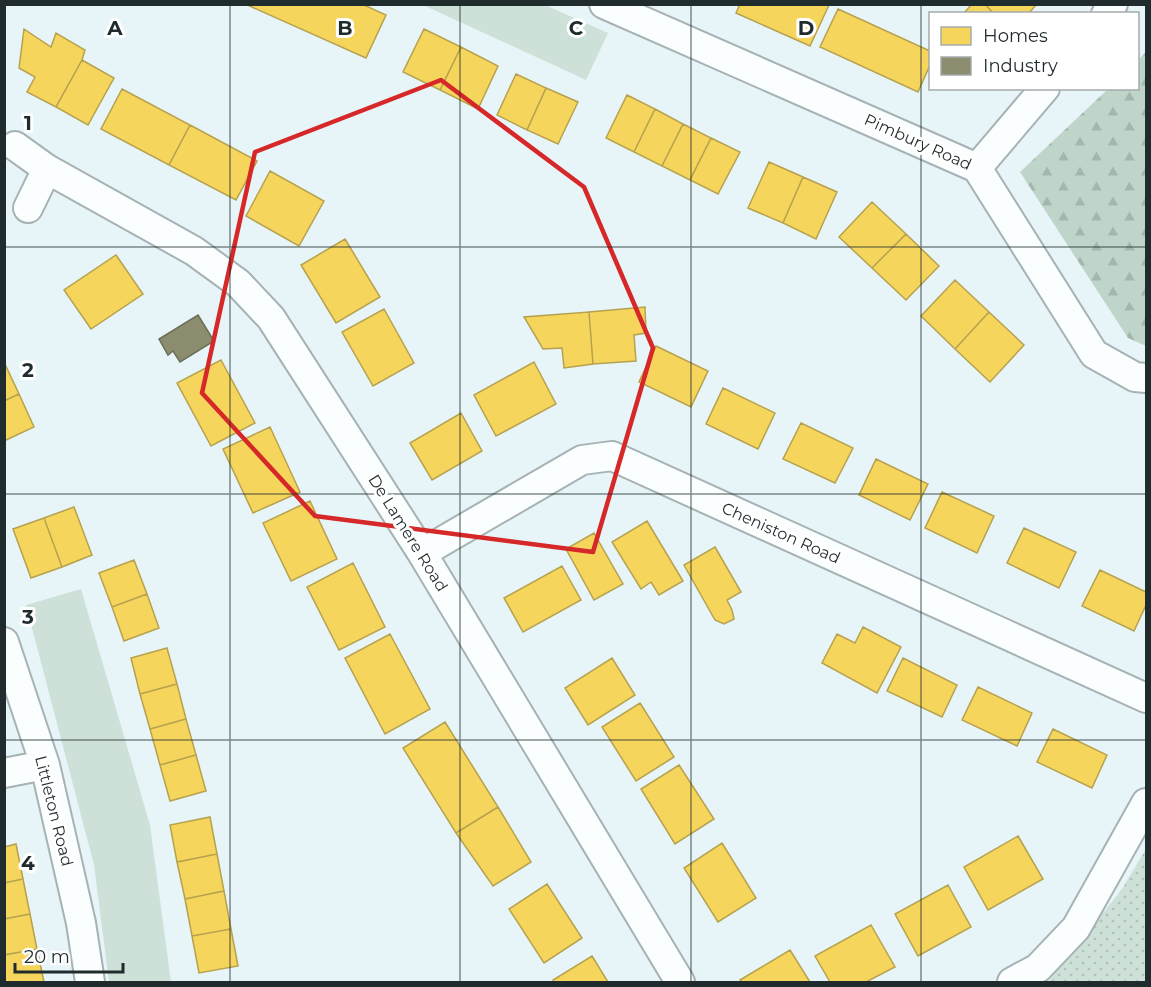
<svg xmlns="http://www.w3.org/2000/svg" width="1151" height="987" font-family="Montserrat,sans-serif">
  <defs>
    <pattern id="forest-firs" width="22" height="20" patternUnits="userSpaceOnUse" patternTransform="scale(1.5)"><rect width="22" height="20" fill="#bfd5ca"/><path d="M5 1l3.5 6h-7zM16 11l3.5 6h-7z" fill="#a4b7ae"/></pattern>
    <pattern id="park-dots" width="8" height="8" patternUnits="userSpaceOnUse" patternTransform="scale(1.5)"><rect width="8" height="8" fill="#cee1d9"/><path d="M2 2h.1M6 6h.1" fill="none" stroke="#b0c1bb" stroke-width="1.8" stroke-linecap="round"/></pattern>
  </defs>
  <rect width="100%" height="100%" fill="#e7f5f8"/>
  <path fill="#cee1d9" d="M 423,5 L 545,5 L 608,33 L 586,80 Z
    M 81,589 L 150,825 L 171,982 L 109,982 L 94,865 L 26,605 Z"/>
  <path fill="url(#forest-firs)" d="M 1146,52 L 1146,346 L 1128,338 L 1020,172 L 1108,89 L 1138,88 L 1138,60 Z"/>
  <path fill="url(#park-dots)" d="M 1146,849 L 1146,982 L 1048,982 L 1122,889 Z"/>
  <path fill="#f6d55c" stroke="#b6a24e" stroke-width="1.5" d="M 245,4 L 362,4 L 386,15 L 366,58 Z
    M 740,4 L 828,4 L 829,5 L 810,46 L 736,13 Z
    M 972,4 L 985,4 L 994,14 L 963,14 Z
    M 985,4 L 1037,4 L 1028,14 L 994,14 Z
    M 838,9 L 930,51 L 930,65 L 918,92 L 820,47 Z
    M 24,29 L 51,47 L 56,33 L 85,50 L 82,60 L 56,107 L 27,92 L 35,77 L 19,68 Z
    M 424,29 L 461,47 L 440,90 L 403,72 Z
    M 461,47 L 498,66 L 478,109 L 440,90 Z
    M 82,60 L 114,78 L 88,125 L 56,107 Z
    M 516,74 L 546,88 L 527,130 L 497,115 Z
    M 546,88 L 578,102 L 558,144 L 527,130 Z
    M 122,89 L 190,125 L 169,165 L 101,129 Z
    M 627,95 L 655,109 L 634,152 L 606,138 Z
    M 655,109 L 683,124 L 662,166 L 634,152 Z
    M 683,124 L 711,138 L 690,180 L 662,166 Z
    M 190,125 L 257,161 L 236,200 L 169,165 Z
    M 711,138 L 740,152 L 718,194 L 690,180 Z
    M 769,162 L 803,177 L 783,223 L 748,208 Z
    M 270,171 L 324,201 L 299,246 L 246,216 Z
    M 803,177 L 837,192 L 816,239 L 783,223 Z
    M 872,202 L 906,234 L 872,268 L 839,237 Z
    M 906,234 L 939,266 L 906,300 L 872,268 Z
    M 345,239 L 380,297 L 336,323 L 301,265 Z
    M 116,255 L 143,294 L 91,329 L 64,290 Z
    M 955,280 L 989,312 L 955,349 L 921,316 Z
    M 645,307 L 646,333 L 634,335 L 636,361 L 593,364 L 589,312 Z
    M 384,309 L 414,363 L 373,386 L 342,332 Z
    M 589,312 L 593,364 L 564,368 L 562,348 L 543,349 L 524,317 Z
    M 989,312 L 1024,345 L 990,382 L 955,349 Z
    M 656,346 L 708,371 L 691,407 L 639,382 Z
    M 221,360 L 255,423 L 211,446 L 177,383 Z
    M 4,362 L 19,394 L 4,401 Z
    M 534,362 L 556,404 L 496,436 L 474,395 Z
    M 723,388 L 775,413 L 758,449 L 706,424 Z
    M 19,394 L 34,427 L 4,441 L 4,401 Z
    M 461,413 L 482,451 L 432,480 L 410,443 Z
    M 801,423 L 853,448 L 835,483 L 783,459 Z
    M 270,427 L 300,492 L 253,513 L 223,449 Z
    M 876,459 L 928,484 L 910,520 L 859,495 Z
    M 942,492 L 994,516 L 977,553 L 925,528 Z
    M 310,501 L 337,559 L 291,581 L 263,523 Z
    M 74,507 L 92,555 L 62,567 L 44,518 Z
    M 44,518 L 62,567 L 31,578 L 13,529 Z
    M 647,521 L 683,581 L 659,595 L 651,582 L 641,589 L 612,542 Z
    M 1024,528 L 1076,552 L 1059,588 L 1007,563 Z
    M 594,533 L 623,584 L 594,600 L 566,549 Z
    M 715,547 L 741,592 L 727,600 L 732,610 L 734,619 L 724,624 L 715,620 L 684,565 Z
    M 134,560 L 147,594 L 112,607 L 99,573 Z
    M 353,563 L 385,627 L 339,650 L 307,587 Z
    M 562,566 L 581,600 L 523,632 L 504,598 Z
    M 1100,570 L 1146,592 L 1146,605 L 1134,631 L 1082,606 Z
    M 147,594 L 159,628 L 124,641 L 112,607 Z
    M 863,627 L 901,647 L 877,693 L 822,663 L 837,634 L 855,643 Z
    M 390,634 L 430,709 L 385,734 L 345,658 Z
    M 167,648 L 177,684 L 140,694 L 131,658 Z
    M 612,658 L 635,695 L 588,725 L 565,688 Z
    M 903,658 L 957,685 L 942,717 L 887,691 Z
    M 177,684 L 186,719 L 150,729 L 140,694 Z
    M 978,687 L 1032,713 L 1017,746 L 962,720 Z
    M 640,703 L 674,757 L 636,781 L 602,727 Z
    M 186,719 L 196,755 L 160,765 L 150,729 Z
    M 445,722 L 498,807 L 456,833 L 403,748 Z
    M 1053,729 L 1107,755 L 1092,788 L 1037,762 Z
    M 196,755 L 206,791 L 170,801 L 160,765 Z
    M 679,765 L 714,819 L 675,844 L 641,789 Z
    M 498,807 L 531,862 L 493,886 L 456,833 Z
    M 210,817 L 217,854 L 177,862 L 170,825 Z
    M 1018,836 L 1043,879 L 988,910 L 964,867 Z
    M 722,843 L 756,898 L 718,922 L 684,868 Z
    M 16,844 L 23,879 L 4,883 L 4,847 Z
    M 217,854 L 224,891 L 185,899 L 177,862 Z
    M 23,879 L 30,914 L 4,919 L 4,883 Z
    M 547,884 L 582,938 L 544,963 L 509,909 Z
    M 948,885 L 971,927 L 918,956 L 895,914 Z
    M 224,891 L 231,929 L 192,936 L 185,899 Z
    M 30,914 L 37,949 L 4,955 L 4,919 Z
    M 871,925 L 895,967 L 866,982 L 830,982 L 815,956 Z
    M 231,929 L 238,966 L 199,973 L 192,936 Z
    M 37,949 L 44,982 L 4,982 L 4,955 Z
    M 790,950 L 810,982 L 742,982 L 740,980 Z
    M 592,956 L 608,982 L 554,982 L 553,980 Z"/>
  <path fill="#8c8c6e" stroke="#6b6f5a" stroke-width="1.5" d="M 198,315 L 214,341 L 180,362 L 173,351 L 168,355 L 159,339 Z"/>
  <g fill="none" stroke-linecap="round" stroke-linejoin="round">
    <defs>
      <path id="street" d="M 604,4 L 977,168 L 1094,354 L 1135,377 L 1146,378
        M 1106,14 L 1113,4
        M 15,146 L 47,169 L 194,251 L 238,283 L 271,318 L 422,553 L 680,982
        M 977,168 L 1045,88
        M 28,208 L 47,169
        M 422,553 L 582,460 L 612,456 L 1146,698
        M 4,642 L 45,765 L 81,923 L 90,982
        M 4,773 L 45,765
        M 1012,982 L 1038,968 L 1076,928 L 1146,803"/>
    </defs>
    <use href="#street" stroke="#a6b2b4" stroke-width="32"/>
    <use href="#street" stroke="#fbfefe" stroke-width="28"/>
  </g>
  <path fill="none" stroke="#d62828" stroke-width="4.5" stroke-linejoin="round" d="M 441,80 L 584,187 L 653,348 L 593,552 L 315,516 L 202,393 L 255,152 Z"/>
  <path fill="none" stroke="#1f2b2d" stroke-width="1.5" stroke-opacity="0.55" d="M 230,4 L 230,982M 460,4 L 460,982M 691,4 L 691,982M 921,4 L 921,982M 4,247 L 1146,247M 4,494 L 1146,494M 4,740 L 1146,740"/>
  <g text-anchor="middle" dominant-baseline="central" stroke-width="6" stroke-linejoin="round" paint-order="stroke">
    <g font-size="16" fill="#1f2b2d" stroke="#fff">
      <text transform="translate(918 142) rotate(24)">Pimbury Road</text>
      <text transform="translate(408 533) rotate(58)">De Lamere Road</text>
      <text transform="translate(781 533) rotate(24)">Cheniston Road</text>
      <text transform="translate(54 811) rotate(76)">Littleton Road</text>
    </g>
  </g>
  <g font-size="20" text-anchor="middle" font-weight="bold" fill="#1f2b2d" stroke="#fff" stroke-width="6" stroke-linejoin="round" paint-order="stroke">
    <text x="115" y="35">A</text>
    <text x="345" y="35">B</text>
    <text x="576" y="35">C</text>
    <text x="806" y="35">D</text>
    <text x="28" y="130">1</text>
    <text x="28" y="377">2</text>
    <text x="28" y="624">3</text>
    <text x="28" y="870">4</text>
  </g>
  <rect width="1151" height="987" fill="none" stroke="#1f2b2d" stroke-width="12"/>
  <rect x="929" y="12" width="210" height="78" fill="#ffffff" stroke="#a5aaab" stroke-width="1.5"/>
  <rect x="941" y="27" width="30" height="18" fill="#f6d55c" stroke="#a5aaab" stroke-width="1.5"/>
  <text x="983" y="42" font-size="18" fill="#1f2b2d">Homes</text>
  <rect x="941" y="57" width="30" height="18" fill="#8c8c6e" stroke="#a5aaab" stroke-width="1.5"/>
  <text x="983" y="72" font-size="18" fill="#1f2b2d">Industry</text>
  <path d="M15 963v9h108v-9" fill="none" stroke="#1f2b2d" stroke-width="3"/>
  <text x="24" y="963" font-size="18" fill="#1f2b2d" stroke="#ffffff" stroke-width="4.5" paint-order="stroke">20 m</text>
</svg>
